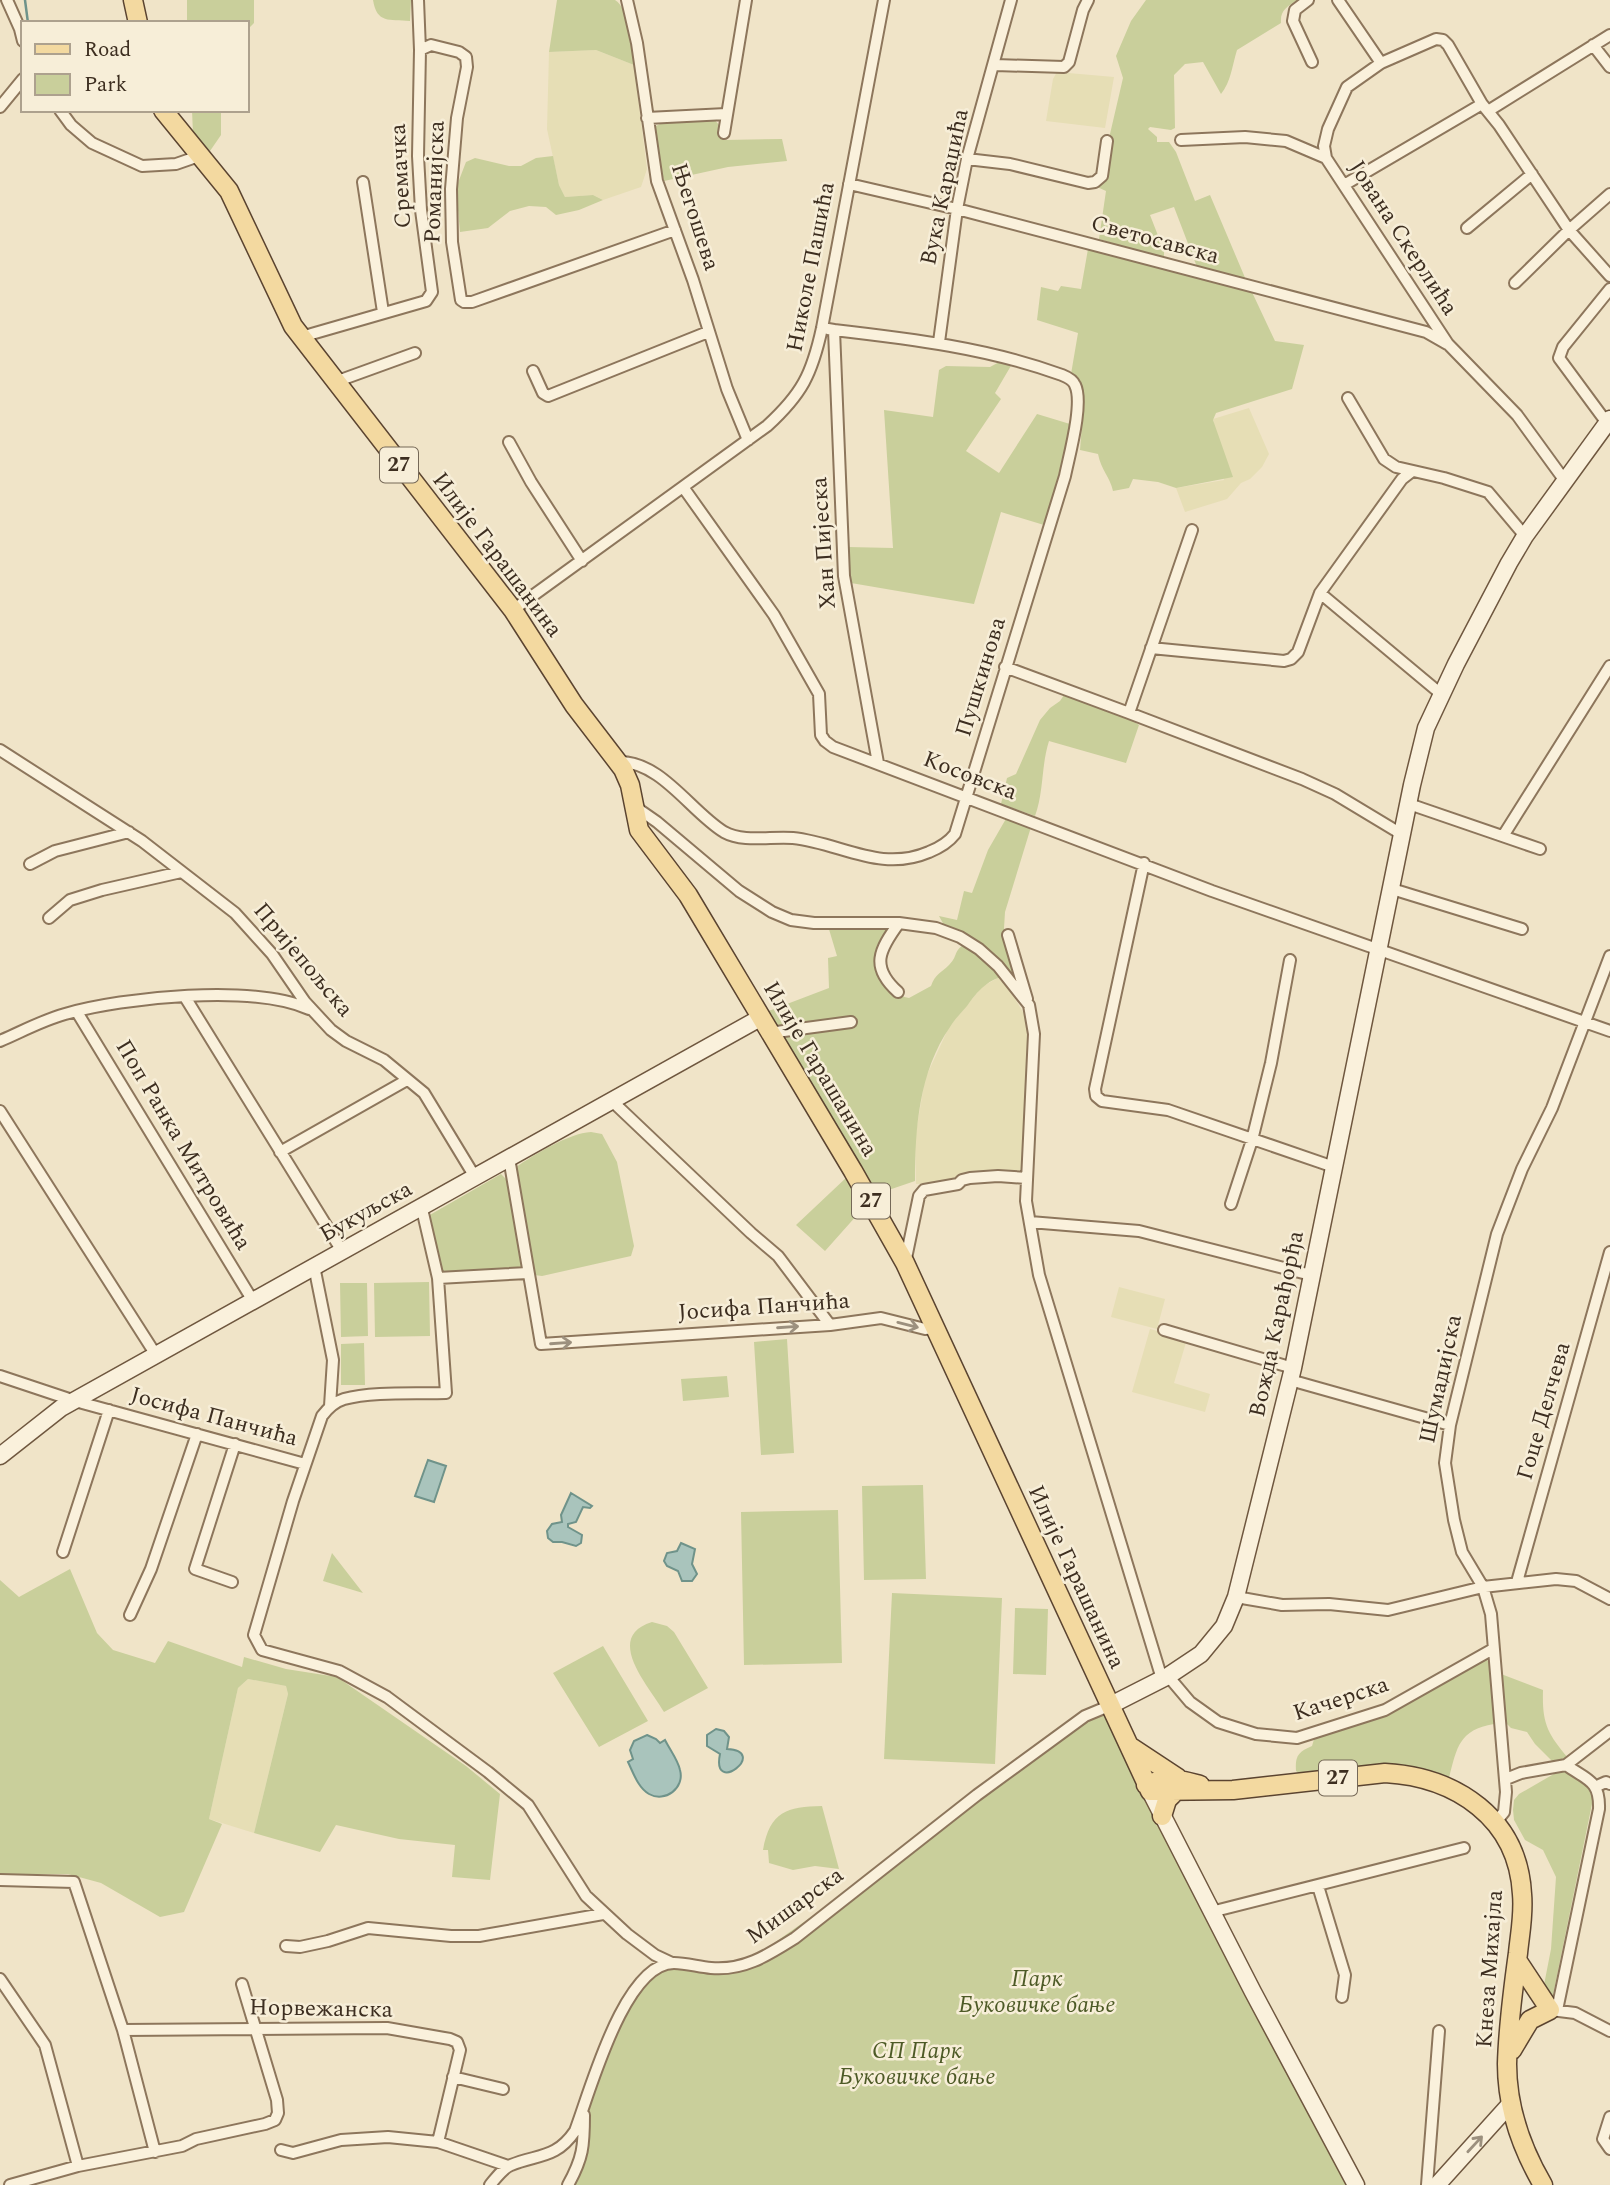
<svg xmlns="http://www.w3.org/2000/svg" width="1610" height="2185" font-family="Spectral,serif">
  <rect width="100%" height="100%" fill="#f0e4c8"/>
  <path fill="#e6deb5" d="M 596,50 L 634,65 L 647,169 L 641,187 L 603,200 L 593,195 L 565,197 L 559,185 L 547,129 L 549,52 Z
    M 1057,72 L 1114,77 L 1105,128 L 1046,121 L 1053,79 Z
    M 1249,408 L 1269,454 L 1262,467 L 1250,479 L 1241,483 L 1227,499 L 1185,512 L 1176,488 L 1224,480 L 1213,419 Z
    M 1001,976 L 1026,1017 L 1029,1039 L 1021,1171 L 949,1183 L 916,1184 L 915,1138 L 925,1079 L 949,1027 L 982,987 Z
    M 1119,1287 L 1165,1299 L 1157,1329 L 1111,1317 Z
    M 1150,1329 L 1187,1339 L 1174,1383 L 1210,1394 L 1205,1412 L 1132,1392 Z
    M 248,1679 L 286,1686 L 288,1694 L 254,1833 L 209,1819 L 238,1688 Z"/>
  <path fill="#c9cf9b" d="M 187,0 L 254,0 L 254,23 L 248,29 L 247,39 L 247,23 L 187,23 Z
    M 373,0 L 411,0 L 410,21 C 389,19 377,24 373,0 Z
    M 557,0 L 615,0 C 630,9 633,49 634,65 L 596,50 L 549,52 Z
    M 1146,0 L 1297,0 C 1287,7 1280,10 1281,23 L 1237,50 C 1232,66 1231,82 1221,94 L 1203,62 L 1185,64 L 1174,75 L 1175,128 L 1171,130 L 1150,127 L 1148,129 L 1157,137 L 1157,142 L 1169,142 L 1176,152 L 1195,201 L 1210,195 L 1246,280 L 1197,267 L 1174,207 L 1150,215 L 1164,251 L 1164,259 L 1099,239 L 1106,191 L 1095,186 L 1108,170 L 1111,149 L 1110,134 L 1123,78 L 1116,56 L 1131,21 Z
    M 192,110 L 221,110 L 221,135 L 210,151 L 193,134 Z
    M 714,119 L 719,125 L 719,136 L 724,140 L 782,139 L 787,161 L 728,167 L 664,181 L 656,144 L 656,126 L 662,123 Z
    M 553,156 L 559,185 L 565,197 L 593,195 L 603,200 L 579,210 L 556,215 L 546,207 L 529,206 L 510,211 L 488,228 L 460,232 L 456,188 L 466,162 L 475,158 L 509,166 L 521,166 L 536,158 Z
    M 1088,249 L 1251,290 L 1275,341 L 1304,345 L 1292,389 L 1216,413 L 1213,420 L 1233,477 L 1176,488 L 1158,482 L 1133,479 L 1129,488 L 1113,491 C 1110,477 1101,470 1098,454 L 1080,450 L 1084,398 L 1082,385 L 1071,374 L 1078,333 L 1037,320 L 1041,287 L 1058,291 L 1061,286 L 1081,289 Z
    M 1001,361 L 1012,364 L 995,393 L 1001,399 L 966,451 L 999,473 L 1037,414 L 1070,424 L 1068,446 L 1044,525 L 1001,512 L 974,604 L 851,583 L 848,547 L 893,548 L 884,410 L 933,417 L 939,370 L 946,366 L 990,367 Z
    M 1064,695 L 1130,719 L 1139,725 L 1126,763 L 1049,741 C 1041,766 1044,792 1035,816 L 1001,804 L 1007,778 L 1016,774 L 1040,720 L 1050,708 L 1060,701 Z
    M 1007,817 L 1031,827 L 1005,912 L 1004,928 L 1015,973 L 1014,977 C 993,973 978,990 967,1006 C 961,1013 955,1019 950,1027 C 919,1072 915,1128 915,1181 L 874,1195 L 766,1012 L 829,988 L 828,958 L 837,956 L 828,926 L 892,928 L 878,959 L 900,996 L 909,998 L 931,986 C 935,974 941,973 949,965 C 960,954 951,950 971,941 L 945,927 L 939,916 L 957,920 L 964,891 L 972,893 L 988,850 Z
    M 591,1132 L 602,1134 L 617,1162 L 634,1246 L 631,1256 L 542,1276 L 534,1275 L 516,1167 C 534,1155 569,1133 591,1132 Z
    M 501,1174 L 507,1180 L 522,1268 L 451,1273 L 441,1271 L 428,1216 Z
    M 848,1176 L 866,1205 L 825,1251 L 796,1225 Z
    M 429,1282 L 430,1336 L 375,1337 L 374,1283 Z
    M 340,1283 L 367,1283 L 368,1336 L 341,1337 Z
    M 787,1339 L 794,1453 L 761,1455 L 754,1342 Z
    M 364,1343 L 365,1385 L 341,1385 L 341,1344 Z
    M 727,1376 L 729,1397 L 683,1401 L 681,1379 Z
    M 923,1485 L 926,1579 L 864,1580 L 862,1486 Z
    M 838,1510 L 842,1663 L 744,1665 L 741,1512 Z
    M 332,1553 L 363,1593 L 323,1581 Z
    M 70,1569 L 97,1633 L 113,1650 L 155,1663 L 168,1641 L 242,1667 L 244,1657 L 286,1669 L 337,1677 L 466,1766 L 500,1794 L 490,1880 L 452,1877 L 455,1845 L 399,1839 L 336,1825 L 320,1852 L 254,1833 L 288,1694 L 286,1686 L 248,1679 L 238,1688 L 209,1819 L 222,1824 L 184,1912 L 160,1917 L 101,1883 L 68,1874 L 0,1874 L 0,1580 L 19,1597 Z
    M 892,1593 L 1002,1598 L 995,1764 L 884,1759 Z
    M 1015,1608 L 1048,1609 L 1046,1675 L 1013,1674 Z
    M 652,1622 L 667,1626 L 674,1632 L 708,1688 L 664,1712 C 649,1686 603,1637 652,1622 Z
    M 603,1646 L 648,1721 L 599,1747 L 553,1673 Z
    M 1487,1660 L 1492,1665 L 1495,1721 L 1494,1724 C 1459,1730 1457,1747 1449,1778 C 1398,1760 1353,1769 1301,1775 L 1296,1771 C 1295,1756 1298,1752 1312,1746 L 1315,1736 L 1338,1728 L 1477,1661 Z
    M 1501,1674 L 1543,1690 C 1542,1723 1547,1733 1568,1758 L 1565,1761 L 1554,1763 L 1535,1744 L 1527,1732 L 1511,1728 L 1505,1722 Z
    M 1109,1706 L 1356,2185 L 568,2185 L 580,2163 L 583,2109 L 617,2017 L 662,1965 L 731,1968 L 767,1948 L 818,1912 L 839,1901 L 1085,1716 Z
    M 1565,1770 L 1589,1786 L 1593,1799 L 1552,2000 L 1543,1990 L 1551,1949 L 1556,1877 L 1543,1850 L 1525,1840 L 1514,1820 L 1513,1810 L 1514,1800 L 1519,1794 L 1559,1771 Z
    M 822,1806 L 839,1869 L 815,1866 L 793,1870 L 769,1863 L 768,1850 L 763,1850 C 770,1811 787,1807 822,1806 Z"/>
  <path fill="#a9c4bc" stroke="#6f938a" stroke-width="2" d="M 428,1460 L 446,1466 L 434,1502 L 415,1496 Z
    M 571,1493 L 592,1506 L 590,1508 L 583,1507 L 576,1522 L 568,1524 L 568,1527 L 582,1535 L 581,1543 L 576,1546 L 562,1542 L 553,1542 L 548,1538 L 547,1531 L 552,1524 L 562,1522 L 561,1515 Z
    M 681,1543 L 695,1549 L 692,1564 L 697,1574 L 692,1581 L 682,1581 L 678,1571 L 667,1566 L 664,1561 L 667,1553 L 677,1551 Z
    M 716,1729 L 724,1731 L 729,1737 L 727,1749 C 770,1751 711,1797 720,1754 L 707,1746 L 707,1735 Z
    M 647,1735 L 656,1739 L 660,1743 L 665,1740 C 670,1750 678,1760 680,1770 C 685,1788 665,1803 649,1794 C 638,1788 633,1772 628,1762 L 633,1759 L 630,1750 L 634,1741 Z"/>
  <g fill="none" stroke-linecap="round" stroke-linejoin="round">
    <path stroke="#6f938a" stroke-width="2.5" d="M 25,0 L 28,23"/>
    <defs>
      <path id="street" d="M 7,0 L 20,29 L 23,41
        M 627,0 L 637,43 L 657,181 L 693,280 L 727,389 L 748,440
        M 1308,0 L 1295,10 L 1293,21 L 1312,62
        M 1338,0 L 1381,63
        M 1593,45 L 1610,67
        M 420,50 L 431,45 L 459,52 L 466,57 L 467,67 L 457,118 L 451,189 L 452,242 L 461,300 L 464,302 L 472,302 L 675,230
        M 995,65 L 1064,67 L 1069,62 L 1083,10 L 1088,0
        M 0,107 L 23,79
        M 60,110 L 71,125 L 92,143 L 142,166 L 176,164 L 199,156
        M 1488,111 L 1610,35
        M 647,118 L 726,114
        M 724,133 L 746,0
        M 1181,140 L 1245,137 L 1286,141 L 1326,158
        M 967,159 L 1010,164 L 1088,183 L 1095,182 L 1102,176 L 1107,141
        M 363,182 L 383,312
        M 849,184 L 957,209 L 1426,332 L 1447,344
        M 1344,185 L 1482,104
        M 1467,228 L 1532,174
        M 1515,283 L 1569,230 L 1610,194
        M 828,329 L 834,330 L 844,576 L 878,763
        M 301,337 L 426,301 L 432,292 L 421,210 L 418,156 L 420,50 L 418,0
        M 939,342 L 957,209 L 967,159 L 1011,0
        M 533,371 L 543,393 L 548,396 L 708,332
        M 335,382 L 415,353
        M 1348,398 L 1384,459 L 1396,467 L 1444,478 L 1488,492 L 1525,536
        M 1607,423 L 1559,358 L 1563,347 L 1610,289
        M 509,442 L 531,482 L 582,561
        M 1565,481 L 1517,415 L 1448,344 L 1326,158 L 1324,146 L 1328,129 L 1347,87 L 1381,63 L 1436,39 L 1443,40 L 1448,45 L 1482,104 L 1499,125 L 1569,230 L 1610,276
        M 683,487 L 774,615 L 819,694 L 821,735 L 825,741 L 833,747 L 1212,891 L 1610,1031
        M 1192,530 L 1129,713 L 1302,779 L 1335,794 L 1403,835
        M 1320,593 L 1441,694
        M 513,610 L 767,426 C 802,394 812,374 822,328 L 884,0
        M 1151,648 L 1284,661 L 1291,659 L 1298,652 L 1320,593 L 1402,479 L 1411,472
        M 1005,667 L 1129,713
        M 0,750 L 142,841 L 235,913 L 272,954 L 305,1002 L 331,1030 L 346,1041 L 384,1060 L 424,1093 L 475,1177
        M 619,762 C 661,761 691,812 724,832 C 744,843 771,836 793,838 C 841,843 880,873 929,852 C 939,848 948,843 955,834 L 1065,476 C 1069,456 1084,403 1075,385 C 1073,380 1067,377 1062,375 C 988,348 912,339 834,330
        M 1409,804 L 1540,849
        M 634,806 L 657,822 L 739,891 L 772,912 L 791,920 L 814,923 L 899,923 L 936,928 L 960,937 L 979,949 L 998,966 L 1029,1005 L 1034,1034 L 1026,1201 L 1039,1275 L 1162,1679
        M 1503,836 L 1610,666
        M 1144,863 L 1095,1089 L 1096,1096 L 1102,1101 L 1168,1110 L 1334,1167
        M 30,864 L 55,851 L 129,832
        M 1392,889 L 1522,929
        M 49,918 L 70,900 L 102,890 L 181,872
        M 1008,935 L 1027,999
        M 898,992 C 870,967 879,950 899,923
        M 185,997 L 342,1251
        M 77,1012 L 253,1301
        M 769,1033 L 851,1022
        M 0,1041 C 21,1032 43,1020 65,1014 C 124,997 253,984 309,1009
        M 612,1101 L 751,1233 L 778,1256 L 830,1325
        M 0,1111 L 156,1355
        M 280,1152 L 407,1080
        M 509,1158 L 541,1344 L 830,1325 L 881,1318 L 925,1329 L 935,1328
        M 1231,1204 L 1252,1140 L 1271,1063 L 1290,960
        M 422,1209 L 438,1278 L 446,1393 C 416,1394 372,1391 344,1399 C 334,1402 328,1408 322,1416 L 293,1501 L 254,1635 L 262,1650 L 339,1671 L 387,1697 L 488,1772 L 528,1805 L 586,1896 L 627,1934 L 655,1955 L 672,1963
        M 1030,1222 L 1139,1231 L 1311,1275
        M 905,1263 L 919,1196 L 924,1190 L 958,1184 L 962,1180 L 970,1178 L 998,1176 L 1027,1178
        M 314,1266 L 333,1360 L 330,1406
        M 438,1278 L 528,1273
        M 1164,1330 L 1293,1368
        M 0,1376 L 75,1401 L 305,1464
        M 1290,1380 L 1450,1425
        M 63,1552 L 109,1410
        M 232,1582 L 195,1569 L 235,1444
        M 1517,1582 L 1610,1252
        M 1236,1597 L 1282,1605 L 1329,1604 L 1388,1610 L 1483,1587 L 1556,1579 L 1576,1581 L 1610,1599
        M 130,1615 L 151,1569 L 197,1434
        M 1168,1676 L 1190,1702 L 1218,1722 L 1256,1734 L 1297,1738 L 1385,1710 L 1493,1649
        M 1506,1779 L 1521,1773 L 1566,1765 L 1610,1731
        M 1597,1786 L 1606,1782 L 1610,1784
        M 1495,1823 L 1504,1812 L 1506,1792 L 1491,1614 L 1483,1587 L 1462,1552 L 1454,1520 L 1445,1463 L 1450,1425 L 1497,1234 L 1522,1169 L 1552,1108 L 1610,956
        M 0,1880 L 74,1882 L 123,2030 L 155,2152
        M 1318,1886 L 1345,1975 L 1342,1997
        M 1211,1912 L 1464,1848
        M 286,1946 L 300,1947 L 328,1941 L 368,1928 L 451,1936 L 479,1936 L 603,1914
        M 0,1979 L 45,2045 L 78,2166
        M 1551,2010 L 1575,2013 L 1610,2031
        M 1557,2010 L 1599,1809 C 1600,1780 1587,1780 1566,1765
        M 123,2030 L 387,2028 L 450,2039 L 457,2042 L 460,2050 L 438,2142
        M 453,2077 L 503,2089
        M 1610,2117 L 1603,2139 L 1610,2149
        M 281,2150 L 293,2153 L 341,2140 L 388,2137 L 438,2142 L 508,2166
        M 10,2185 L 78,2166 L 182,2146 L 196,2139 L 265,2124 L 275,2120 L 278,2113 L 277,2100 L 242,1984
        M 490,2185 C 496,2178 503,2168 511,2165 C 538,2154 556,2159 575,2131 C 590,2092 624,1963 674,1963 C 686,1963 699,1967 711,1968 C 744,1971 768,1955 795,1938 L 977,1795 L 1085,1716 L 1109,1706
        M 568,2185 C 583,2158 584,2146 584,2115
        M 1427,2185 L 1439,2031"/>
      <path id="secondary" d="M 0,1456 L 61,1408 L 760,1018
        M 1109,1706 L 1168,1676 L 1201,1654 L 1224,1626 L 1236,1597 L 1293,1368 L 1412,785 L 1426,728 L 1456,664 L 1509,563 L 1525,536 L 1610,419
        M 1150,1791 L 1253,1992 L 1356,2185
        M 1437,2185 L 1511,2103"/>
      <path id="primary" d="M 133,0 L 138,23
        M 163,110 L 229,191 L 293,326 L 513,610 L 574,705 L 623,769 L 630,785 L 639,830 L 688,895 L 853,1171 L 905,1263 L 1150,1791 L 1233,1790 L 1385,1773 C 1456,1777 1518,1818 1522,1894 C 1524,1914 1520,1933 1518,1953 C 1513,1989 1508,2027 1507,2064 C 1507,2107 1522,2149 1543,2185
        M 1131,1747 L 1178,1778
        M 1146,1785 C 1169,1776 1177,1779 1200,1785
        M 1162,1816 L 1167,1800 L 1176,1791
        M 1512,2050 L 1530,2020 L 1550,2010 L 1517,1960"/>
    </defs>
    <use href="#street" stroke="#8d765c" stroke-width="14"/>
    <use href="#secondary" stroke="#6f573f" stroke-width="19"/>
    <use href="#primary" stroke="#5b4430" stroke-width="21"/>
    <use href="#street" stroke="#faf1dc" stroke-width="10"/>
    <use href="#secondary" stroke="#faf1dc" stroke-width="16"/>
    <use href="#primary" stroke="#f3d9a0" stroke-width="18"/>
  </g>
  <defs><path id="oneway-shaft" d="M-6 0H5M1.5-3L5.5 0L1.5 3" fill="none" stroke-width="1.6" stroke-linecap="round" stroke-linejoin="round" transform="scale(1.75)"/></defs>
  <g stroke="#9c907e">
    <use href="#oneway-shaft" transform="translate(908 1325) rotate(14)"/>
    <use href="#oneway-shaft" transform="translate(788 1327) rotate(-4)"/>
    <use href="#oneway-shaft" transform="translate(561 1343) rotate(-4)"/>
    <use href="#oneway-shaft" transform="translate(1475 2144) rotate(-47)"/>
  </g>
  <g text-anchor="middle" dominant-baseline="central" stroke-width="5" stroke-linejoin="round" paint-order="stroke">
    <g fill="#f7eed8" stroke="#756857" stroke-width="2">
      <rect x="380" y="447.5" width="38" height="35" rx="5"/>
      <rect x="852" y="1183.5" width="38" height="35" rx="5"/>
      <rect x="1319" y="1760.5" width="38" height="35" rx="5"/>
    </g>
    <g font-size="21" font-weight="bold" fill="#3d2e20">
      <text x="399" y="465">27</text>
      <text x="871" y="1201">27</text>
      <text x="1338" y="1778">27</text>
    </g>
    <g font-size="23" fill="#3d2e20" stroke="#f7eed8">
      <text transform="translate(401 176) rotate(-93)">Сремачка</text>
      <text transform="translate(435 182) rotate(-88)">Романијска</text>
      <text transform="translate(945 187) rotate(-78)">Вука Караџића</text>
      <text transform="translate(695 217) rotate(72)">Његошева</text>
      <text transform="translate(1403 238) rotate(57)">Јована Скерлића</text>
      <text transform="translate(1155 240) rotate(15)">Светосавска</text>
      <text transform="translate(811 267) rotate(-79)">Николе Пашића</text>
      <text transform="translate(824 543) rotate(-94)">Хан Пијеска</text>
      <text transform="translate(497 555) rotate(53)">Илије Гарашанина</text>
      <text transform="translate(981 677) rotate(-73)">Пушкинова</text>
      <text transform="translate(970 776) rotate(21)">Косовска</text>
      <text transform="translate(303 960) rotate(50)">Пријепољска</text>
      <text transform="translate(820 1069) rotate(59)">Илије Гарашанина</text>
      <text transform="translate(183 1145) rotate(59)">Поп Ранка Митровића</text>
      <text transform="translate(366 1212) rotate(-29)">Букуљска</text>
      <text transform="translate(764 1307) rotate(-4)">Јосифа Панчића</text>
      <text transform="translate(1277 1324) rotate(-78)">Вожда Карађорђа</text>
      <text transform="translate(1441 1379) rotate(-78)">Шумадијска</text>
      <text transform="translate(1544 1411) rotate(-74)">Гоце Делчева</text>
      <text transform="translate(214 1417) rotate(15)">Јосифа Панчића</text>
      <text transform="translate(1076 1577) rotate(65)">Илије Гарашанина</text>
      <text transform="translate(1341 1699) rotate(-18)">Качерска</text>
      <text transform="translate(795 1906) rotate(-36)">Мишарска</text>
      <text transform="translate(1490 1969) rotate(-86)">Кнеза Михајла</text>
      <text transform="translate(321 2009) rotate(1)">Норвежанска</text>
    </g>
    <g font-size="23" font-style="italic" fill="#4d5a26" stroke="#f7eed8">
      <text x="1037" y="1979">Парк<tspan x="1037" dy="26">Буковичке бање</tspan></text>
      <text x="917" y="2051">СП Парк<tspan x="917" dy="26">Буковичке бање</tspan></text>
    </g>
  </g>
  <rect x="21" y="21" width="228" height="91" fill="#f7eed8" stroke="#ada18e" stroke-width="2"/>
  <rect x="35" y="44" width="35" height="10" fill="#f3d9a0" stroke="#ada18e" stroke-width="2"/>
  <text x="84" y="56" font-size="21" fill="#3d2e20">Road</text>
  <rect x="35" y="74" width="35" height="21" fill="#c9cf9b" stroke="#ada18e" stroke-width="2"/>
  <text x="84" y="91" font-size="21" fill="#3d2e20">Park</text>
</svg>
